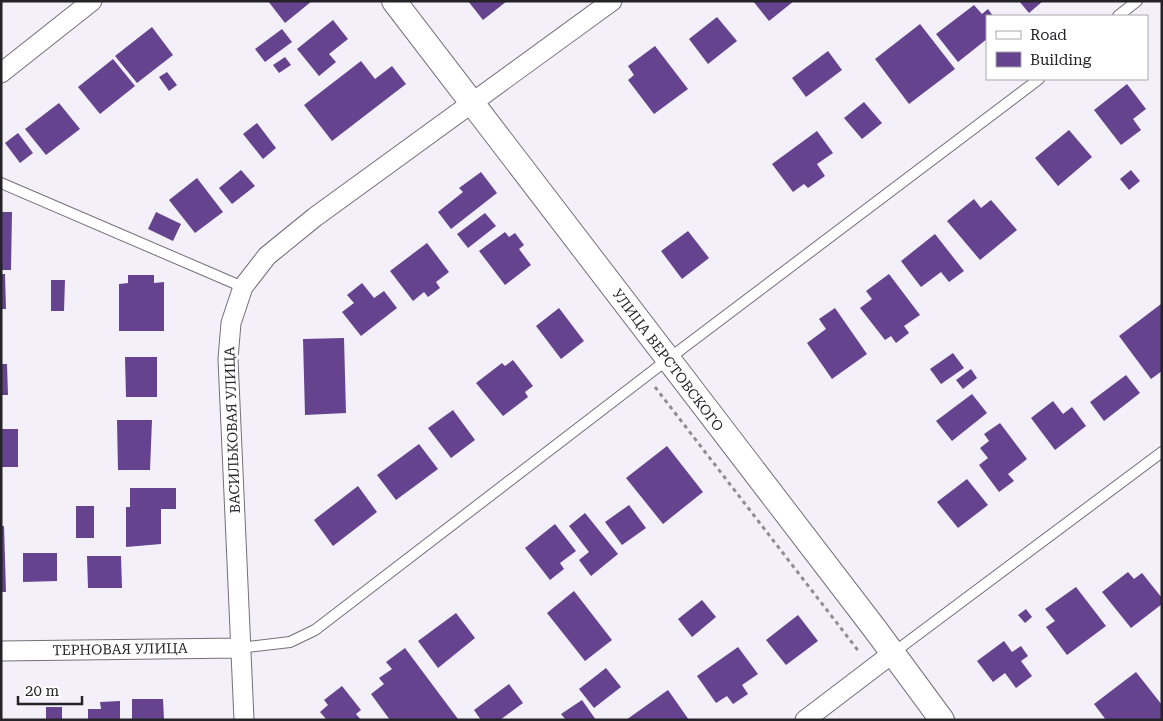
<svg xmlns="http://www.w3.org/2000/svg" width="1163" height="721" font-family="'Roboto Serif',serif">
  <rect width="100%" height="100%" fill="#f3f0fa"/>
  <path fill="#65438f" d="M 268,1 L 312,1 L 285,23 Z
    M 468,1 L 507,1 L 483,20 Z
    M 753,1 L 794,1 L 769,21 Z
    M 1019,1 L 1043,1 L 1029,13 Z
    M 974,5 L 982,14 L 988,9 L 993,16 L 987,16 L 987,39 L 958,62 L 936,34 Z
    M 717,17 L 737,41 L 708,64 L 689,39 Z
    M 333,20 L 348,39 L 329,54 L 336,62 L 319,76 L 297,49 Z
    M 920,24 L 955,69 L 909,104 L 875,59 Z
    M 152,27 L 173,55 L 137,83 L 115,56 Z
    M 282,29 L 292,42 L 265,62 L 255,49 Z
    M 655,46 L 688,89 L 654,114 L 628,80 L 634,75 L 628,66 Z
    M 828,51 L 842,70 L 806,97 L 792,78 Z
    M 285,57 L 291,65 L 279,73 L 273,65 Z
    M 113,59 L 135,86 L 100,114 L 78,87 Z
    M 361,61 L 375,79 L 392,66 L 406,84 L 332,141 L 304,105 Z
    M 167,72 L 177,85 L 169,91 L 159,77 Z
    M 1127,84 L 1146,109 L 1133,119 L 1141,130 L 1121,145 L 1094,110 Z
    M 864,102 L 882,123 L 862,139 L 844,118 Z
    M 59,103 L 80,129 L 46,155 L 25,129 Z
    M 257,123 L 276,148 L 263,159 L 243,134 Z
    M 1069,130 L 1092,157 L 1058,186 L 1035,158 Z
    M 817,131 L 833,153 L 817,164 L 825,176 L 808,188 L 804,184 L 793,192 L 772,164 Z
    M 18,133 L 33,153 L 20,163 L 5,143 Z
    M 241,170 L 255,186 L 232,204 L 219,188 Z
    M 1131,170 L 1140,181 L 1129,190 L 1120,179 Z
    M 481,172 L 497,193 L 451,229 L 438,212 L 463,192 L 459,188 Z
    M 197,178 L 223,212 L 195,233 L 169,200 Z
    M 974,199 L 981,208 L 991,200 L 1017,230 L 980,260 L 947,221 Z
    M 1,212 L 12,212 L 11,270 L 1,270 Z
    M 156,212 L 181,224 L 173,241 L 148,229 Z
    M 485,213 L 496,226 L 468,248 L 457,234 Z
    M 688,231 L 709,258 L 682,279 L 661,251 Z
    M 505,232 L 509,237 L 515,233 L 524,245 L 519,249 L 531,265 L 505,285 L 479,251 Z
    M 935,234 L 964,271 L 949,282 L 941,272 L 921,287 L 901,261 Z
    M 427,243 L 449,272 L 436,282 L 440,288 L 428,297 L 424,292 L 413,301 L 390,271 Z
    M 1,274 L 5,274 L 6,309 L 1,309 Z
    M 889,274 L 920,315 L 904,326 L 909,333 L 896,343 L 891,336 L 885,340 L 860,308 L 872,299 L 866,291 Z
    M 128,275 L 154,275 L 154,283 L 164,282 L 164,331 L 119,331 L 119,284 L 128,283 Z
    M 51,280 L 65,280 L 64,311 L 51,311 Z
    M 362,283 L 374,298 L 384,291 L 397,308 L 361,336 L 342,312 L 354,303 L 347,295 Z
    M 1161,304 L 1162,371 L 1151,379 L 1119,336 Z
    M 559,308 L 584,341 L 561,359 L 536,326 Z
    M 835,308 L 867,354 L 832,379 L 807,343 L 826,329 L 819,319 Z
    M 344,338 L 346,413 L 305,415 L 303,339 Z
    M 953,353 L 964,368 L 941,384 L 930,369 Z
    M 125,357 L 157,357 L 157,397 L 126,397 Z
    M 513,360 L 533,386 L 525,392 L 528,397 L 503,416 L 476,383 L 502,363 L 505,366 Z
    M 1,364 L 7,364 L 8,395 L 1,395 Z
    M 971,369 L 977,378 L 963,389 L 956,380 Z
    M 1126,375 L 1140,393 L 1104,421 L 1090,402 Z
    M 972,394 L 987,413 L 952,441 L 936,421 Z
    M 1053,401 L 1063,414 L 1072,407 L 1086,426 L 1055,450 L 1031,418 Z
    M 453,410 L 475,440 L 451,458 L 428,428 Z
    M 117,420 L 152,420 L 150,470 L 118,470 Z
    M 1000,423 L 1027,459 L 1008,474 L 1014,481 L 999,492 L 979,465 L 988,458 L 980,448 L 989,441 L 984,434 Z
    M 1,429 L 18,429 L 18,467 L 1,467 Z
    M 419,444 L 438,469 L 396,500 L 377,475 Z
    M 667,446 L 703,492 L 663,524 L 626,478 Z
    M 967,479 L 988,505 L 958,528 L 937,502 Z
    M 358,486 L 377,512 L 333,546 L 314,520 Z
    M 130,488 L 176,488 L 176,509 L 161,509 L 161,544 L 126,547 L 126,507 L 130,507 Z
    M 629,505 L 646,528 L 622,545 L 605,522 Z
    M 76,506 L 94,506 L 94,538 L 76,538 Z
    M 585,513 L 618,554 L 591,576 L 579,560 L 589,552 L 569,526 Z
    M 555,524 L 576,551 L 560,563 L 564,569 L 550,580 L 525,548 Z
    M 1,526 L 4,526 L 6,592 L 1,592 Z
    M 23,553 L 57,553 L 57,581 L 23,582 Z
    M 87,556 L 121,556 L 122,588 L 88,588 Z
    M 1128,572 L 1134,579 L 1142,573 L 1162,598 L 1162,604 L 1131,628 L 1102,592 Z
    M 1076,587 L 1106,626 L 1067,655 L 1046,627 L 1055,621 L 1045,609 Z
    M 574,591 L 612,640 L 585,661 L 547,613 Z
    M 702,600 L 716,617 L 692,637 L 678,619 Z
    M 1026,609 L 1032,617 L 1025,623 L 1018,615 Z
    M 456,613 L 475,638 L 438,668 L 418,641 Z
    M 798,615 L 818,641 L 786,665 L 766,640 Z
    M 1004,641 L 1012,652 L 1021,646 L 1028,656 L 1021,661 L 1032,676 L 1016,688 L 1005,673 L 993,682 L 977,661 Z
    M 738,647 L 758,674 L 742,685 L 748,694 L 733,704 L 727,696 L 716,703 L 697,676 Z
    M 405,648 L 458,719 L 457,720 L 390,720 L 371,694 L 384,684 L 379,678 L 392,669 L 386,662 Z
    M 606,668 L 621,687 L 594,708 L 579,689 Z
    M 1136,672 L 1162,705 L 1162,720 L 1106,720 L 1094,704 Z
    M 509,684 L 523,703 L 500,720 L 481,720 L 474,710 Z
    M 342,686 L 361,710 L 356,714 L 361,720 L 327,720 L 320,712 L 328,705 L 324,700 Z
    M 668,690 L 689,720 L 626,720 Z
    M 132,699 L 163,699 L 164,720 L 132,720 Z
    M 582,700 L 596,720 L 566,720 L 561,714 Z
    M 120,701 L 120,720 L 88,720 L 88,709 L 101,709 L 100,702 Z
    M 46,707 L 62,707 L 62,720 L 46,720 Z"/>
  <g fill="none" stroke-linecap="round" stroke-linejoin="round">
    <defs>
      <path id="service" d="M 1118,16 L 1137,1
        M 1,183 L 243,287
        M 239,648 L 290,642 L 315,630 L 667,360 L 1039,79
        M 893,653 L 1162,452"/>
      <path id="minor" d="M 1,73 L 92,1
        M 1,651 L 239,648
        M 244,720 L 228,359 L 231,323 L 243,287 L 267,256 L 315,217 L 612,1
        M 805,720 L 893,653"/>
      <path id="tertiary" d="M 394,1 L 875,629 L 942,720"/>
    </defs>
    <use href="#service" stroke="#737078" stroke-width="12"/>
    <use href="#minor" stroke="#737078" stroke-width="21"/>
    <use href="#tertiary" stroke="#737078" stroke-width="26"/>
    <path stroke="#8e8c93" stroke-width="3" stroke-dasharray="4 4" stroke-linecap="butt" d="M 655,387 L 860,653"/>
    <use href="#service" stroke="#fff" stroke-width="10"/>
    <use href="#minor" stroke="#fff" stroke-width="19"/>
    <use href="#tertiary" stroke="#fff" stroke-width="24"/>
  </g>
  <g text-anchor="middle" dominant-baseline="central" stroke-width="5" stroke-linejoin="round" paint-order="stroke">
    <g font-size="14" fill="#242327" stroke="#fff">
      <text transform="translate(668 360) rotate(53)">УЛИЦА ВЕРСТОВСКОГО</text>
      <text transform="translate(232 430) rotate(-92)">ВАСИЛЬКОВАЯ УЛИЦА</text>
      <text transform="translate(120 649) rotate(-1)">ТЕРНОВАЯ УЛИЦА</text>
    </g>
  </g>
  <rect width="1163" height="721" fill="none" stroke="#242327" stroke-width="5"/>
  <rect x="986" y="15" width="162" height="65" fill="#ffffff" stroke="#a7a7a9"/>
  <rect x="996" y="31" width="25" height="8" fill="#ffffff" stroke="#a7a7a9"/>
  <text x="1030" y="40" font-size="15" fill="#242327">Road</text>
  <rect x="996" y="52" width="25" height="15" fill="#65438f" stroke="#a7a7a9"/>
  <text x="1030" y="65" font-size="15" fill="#242327">Building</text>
  <path d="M18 696v8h64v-8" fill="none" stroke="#242327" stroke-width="2.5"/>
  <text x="25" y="696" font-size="15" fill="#242327" stroke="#ffffff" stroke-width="4" paint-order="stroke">20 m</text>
</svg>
